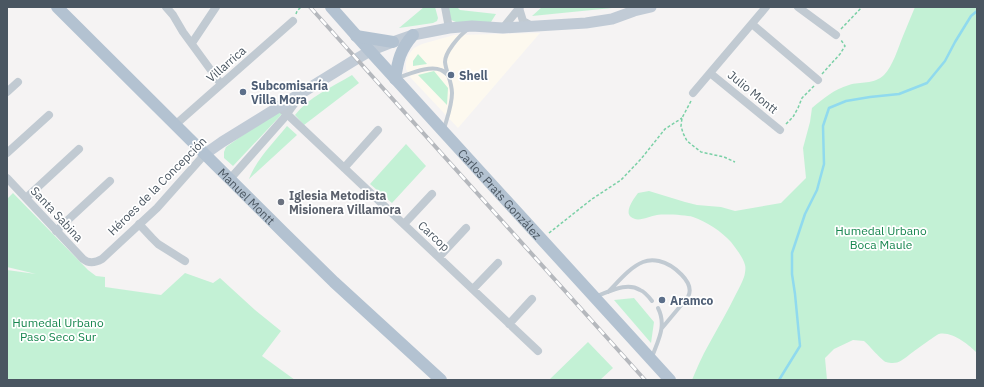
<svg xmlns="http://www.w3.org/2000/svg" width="984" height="387" font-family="'IBM Plex Sans',sans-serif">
  <rect width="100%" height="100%" fill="#f5f3f3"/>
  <path fill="#fdf9ef" d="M 540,33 L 458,128 L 410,77 L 406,69 L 406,62 L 409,54 L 414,48 L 422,44 L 454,35 Z"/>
  <path fill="#c3f1d5" d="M 424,7 L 435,7 L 438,18 L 437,21 L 433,23 L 399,28 Z
    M 448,7 L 457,7 L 460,10 L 496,14 L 491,22 L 456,22 C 448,20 449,15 448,7 Z
    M 542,7 L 615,7 L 612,8 L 532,16 Z
    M 915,7 L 977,7 L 977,353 C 969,345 952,331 939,334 C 936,335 913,352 909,355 C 901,361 897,365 886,362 C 882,361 869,345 864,341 L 853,340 L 834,349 L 825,358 L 827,380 L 692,380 C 697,368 702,356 709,344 C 718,327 728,311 736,294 C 739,288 742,283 744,277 C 745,274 746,268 745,265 C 743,257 736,249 731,242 C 721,231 707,222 693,217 C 686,215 665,214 657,215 C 649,216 638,223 631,217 C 624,212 634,198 638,193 L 649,191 L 685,202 L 697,205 L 721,207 L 735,211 L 781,203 L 806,178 L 803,148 L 810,122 L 812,108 C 824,98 833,90 849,85 C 861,81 873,85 884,75 C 893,66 898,48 903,36 C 907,26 911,17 915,7 Z
    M 418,54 L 427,64 L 413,66 L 413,61 Z
    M 434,71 L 448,88 L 447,105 L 418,75 Z
    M 352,75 L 359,83 L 304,125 L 295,115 C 309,97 332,87 352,75 Z
    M 278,110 L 282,114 L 233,166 L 224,158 L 224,152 L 226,147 Z
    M 287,126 L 297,135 L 249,179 C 256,160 274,142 287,126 Z
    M 406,144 L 426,166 L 392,203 L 370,184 Z
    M 13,193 L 88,270 L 96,276 L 105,277 L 105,287 L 161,295 L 185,273 L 213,283 L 220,278 L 255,310 L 281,331 L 262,356 L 295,380 L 7,380 L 7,270 L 36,274 L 7,267 L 7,199 Z
    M 634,298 L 654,322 L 651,343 L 614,300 Z
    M 588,342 L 613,368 L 600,380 L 549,380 Z"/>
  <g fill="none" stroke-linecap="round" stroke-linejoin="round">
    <path stroke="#90daee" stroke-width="2.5" d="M 779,380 L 800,346 L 795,294 L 792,274 L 792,253 L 805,214 L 817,190 L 824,164 L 823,126 L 829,108 L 846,101 L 870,97 L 899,94 L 927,83 L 945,61 L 955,42 L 971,16 L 977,11"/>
    <path stroke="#7ad0a6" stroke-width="1.5" stroke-dasharray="3 2" stroke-linecap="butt" d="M 296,14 L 297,11 L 301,7
      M 841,29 L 862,7
      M 822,74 L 840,54 L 845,46 L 841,40
      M 691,101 L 682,118 L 681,126 L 683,133 L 687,141 L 701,152 L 724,157 L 735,162
      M 786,124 L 793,117 L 798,108 L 802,98 L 814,86
      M 549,233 L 592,199 L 621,180 L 641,159 L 665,129 L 682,118"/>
    <path stroke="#c1cad2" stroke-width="4" d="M 397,78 C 410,74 429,65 441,70 C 444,71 446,74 449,76
      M 444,129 C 447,118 452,105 452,93 C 452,82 446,72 445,62 C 445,52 459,36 467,30
      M 608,292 C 618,282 630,267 643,262 C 648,260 654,260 659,261 C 672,264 696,282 688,297 L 662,328
      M 597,296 C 611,291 627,282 640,290 C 645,292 649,297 652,301
      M 652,357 C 658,340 667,326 658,308"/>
    <path stroke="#c1cad2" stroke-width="8" d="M 166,7 L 173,15 L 183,32 L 221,84
      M 445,7 L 449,28
      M 798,7 L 836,35
      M 519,8 L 523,21 L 532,26
      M 752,24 L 818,80
      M 503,28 L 520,7
      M 192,43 L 216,7
      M 710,73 L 780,130
      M 7,92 L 18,82
      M 693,93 L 766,7
      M 279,107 L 287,114 L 538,351
      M 175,125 L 293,21
      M 7,153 L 49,115
      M 344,168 L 378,130
      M 7,178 L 83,259 C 89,264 95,263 102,259 L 157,208 L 205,154
      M 230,179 L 284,118 L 300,96
      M 26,198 L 79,149
      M 139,224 L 152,238 L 158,244 L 185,261
      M 404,224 L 432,194
      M 56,231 L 110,181
      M 439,257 L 466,228
      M 473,289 L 498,263
      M 509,324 L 532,299"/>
    <path stroke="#c1cbd6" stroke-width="11" d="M 205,154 L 222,142 L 353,61 L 370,51 L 393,42 L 413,35 L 449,28 L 472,26 L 503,28 L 586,23 L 612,19 L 634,11 L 651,7"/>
    <g stroke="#b3c2d1" stroke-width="12">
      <path id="s1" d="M 57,7 L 284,233 L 334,282 L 441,380"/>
      <path id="s2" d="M 331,7 L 370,51 L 670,380"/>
      <path d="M 356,36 L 393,42"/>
      <path d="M 395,79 C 398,60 400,50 413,35"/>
    </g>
    <defs>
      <path id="rail" d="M 310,7 L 645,380"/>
    </defs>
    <use href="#rail" stroke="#b5b8bd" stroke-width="4"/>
    <use href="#rail" stroke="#fff" stroke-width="2.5" stroke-dasharray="8" stroke-linecap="butt"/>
  </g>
  <g fill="#5c6f8a" stroke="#fff" stroke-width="1.5">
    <circle cx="451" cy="75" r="4"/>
    <circle cx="243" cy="92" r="4"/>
    <circle cx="662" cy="300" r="4"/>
  </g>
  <circle fill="#6b7280" stroke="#fff" stroke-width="1.5" cx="281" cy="202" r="4"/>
  <g text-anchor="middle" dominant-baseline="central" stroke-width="3.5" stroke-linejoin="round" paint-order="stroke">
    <g font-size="12" fill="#4a5661" stroke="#fff">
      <text transform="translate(226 64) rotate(-41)">Villarrica</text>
      <text transform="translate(753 92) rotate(39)">Julio Montt</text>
      <text transform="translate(157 186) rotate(-45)">Héroes de la Concepción</text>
      <text stroke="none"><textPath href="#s2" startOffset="252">Carlos Prats González</textPath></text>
      <text stroke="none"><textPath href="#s1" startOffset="268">Manuel Montt</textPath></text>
      <text transform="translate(57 214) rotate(47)">Santa Sabina</text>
      <text transform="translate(434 236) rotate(43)">Carcop</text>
    </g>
    <g font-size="12" font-weight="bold" fill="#4e5e75" stroke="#fff" text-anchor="start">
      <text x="459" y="75">Shell</text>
      <text x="251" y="85">Subcomisaría<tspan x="251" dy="14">Villa Mora</tspan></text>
      <text x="670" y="300">Aramco</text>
    </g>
    <g font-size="12" font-weight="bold" fill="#5b616d" stroke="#fff" text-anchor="start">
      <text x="289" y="195">Iglesia Metodista<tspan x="289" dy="14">Misionera Villamora</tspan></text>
    </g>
    <g font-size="12" fill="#17864f" stroke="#fff">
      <text x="881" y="230">Humedal Urbano<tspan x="881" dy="14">Boca Maule</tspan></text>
      <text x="58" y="322">Humedal Urbano<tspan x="58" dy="14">Paso Seco Sur</tspan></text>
    </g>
  </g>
  <rect width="984" height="387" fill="none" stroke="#4a5661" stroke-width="16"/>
</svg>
